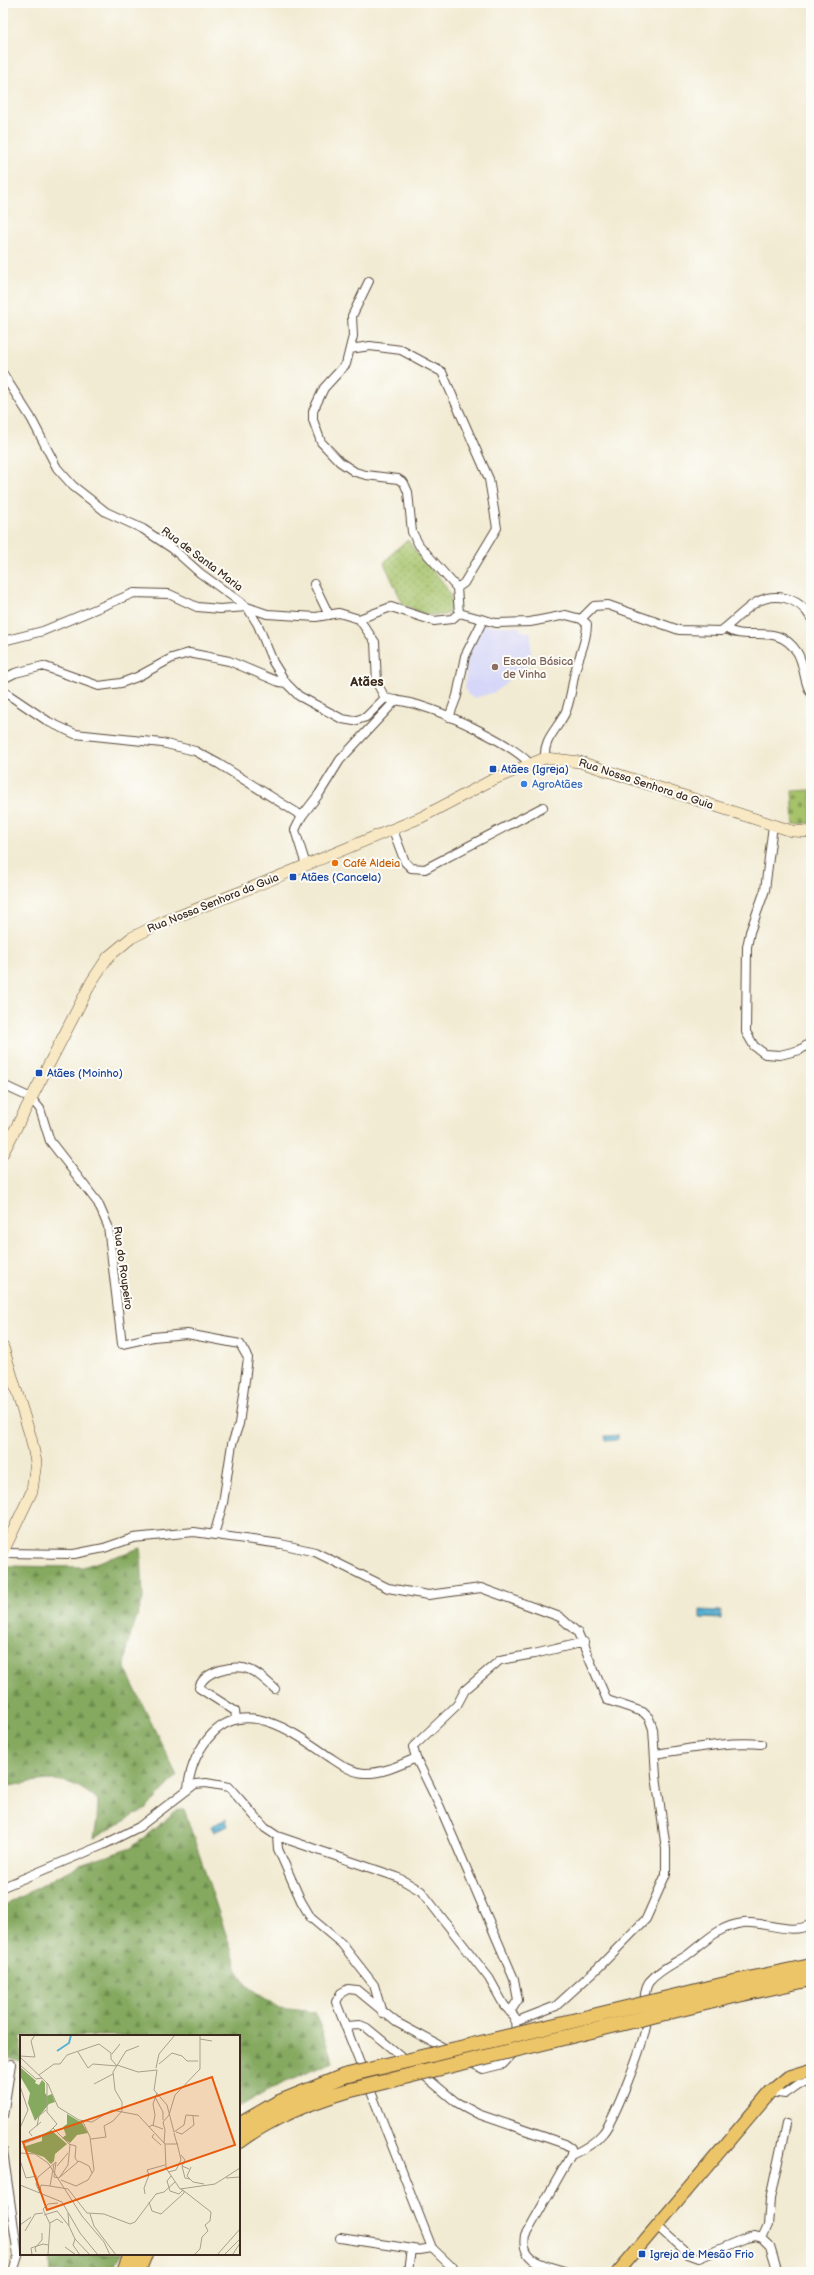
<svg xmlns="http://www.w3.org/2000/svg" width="814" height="2275" font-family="'Balsamiq Sans',sans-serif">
  <defs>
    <pattern id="forest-firs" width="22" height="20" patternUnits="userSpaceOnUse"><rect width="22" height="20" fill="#84a95f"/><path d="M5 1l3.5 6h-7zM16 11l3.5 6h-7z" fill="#6d8a4e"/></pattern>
    <pattern id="cemetery-stones" width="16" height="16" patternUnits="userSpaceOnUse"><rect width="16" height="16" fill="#a6c36b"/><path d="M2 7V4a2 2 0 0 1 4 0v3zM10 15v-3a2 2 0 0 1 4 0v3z" fill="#889f57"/></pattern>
    <pattern id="park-dots" width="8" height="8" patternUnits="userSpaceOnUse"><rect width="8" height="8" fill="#a6c36b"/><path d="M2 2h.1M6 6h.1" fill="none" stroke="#889f57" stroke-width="1.8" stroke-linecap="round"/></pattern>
    <pattern id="water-rules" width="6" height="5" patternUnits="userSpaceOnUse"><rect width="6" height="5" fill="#57b1d4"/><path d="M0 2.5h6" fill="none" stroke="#4990ab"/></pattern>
  </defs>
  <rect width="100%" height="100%" fill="#fdfcf7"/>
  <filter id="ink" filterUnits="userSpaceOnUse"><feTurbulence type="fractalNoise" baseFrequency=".025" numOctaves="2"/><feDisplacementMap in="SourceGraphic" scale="8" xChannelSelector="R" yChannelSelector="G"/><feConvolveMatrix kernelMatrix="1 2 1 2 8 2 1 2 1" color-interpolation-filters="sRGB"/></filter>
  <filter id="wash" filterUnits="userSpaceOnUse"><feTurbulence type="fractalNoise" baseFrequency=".012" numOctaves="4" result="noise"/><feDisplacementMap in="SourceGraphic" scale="16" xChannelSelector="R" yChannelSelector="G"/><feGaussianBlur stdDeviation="0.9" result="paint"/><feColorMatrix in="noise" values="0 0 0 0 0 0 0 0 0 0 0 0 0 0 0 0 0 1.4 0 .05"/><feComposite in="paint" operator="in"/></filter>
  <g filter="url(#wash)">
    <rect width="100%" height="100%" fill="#f2ebd3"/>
    <path fill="#d6d7f8" d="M 483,625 L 520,627 L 520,631 L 531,632 L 531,662 L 495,692 L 475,698 L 468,695 L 465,689 L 467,658 Z"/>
    <path fill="url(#forest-firs)" stroke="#606a3e" d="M 141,1548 L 143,1599 L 127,1646 L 125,1668 L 177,1776 L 146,1809 L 94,1838 L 97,1821 L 98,1801 C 64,1770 44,1781 3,1787 L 3,1572 L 8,1566 L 83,1567 Z
      M 184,1809 L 240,1976 L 247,1986 L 279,2008 L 315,2012 L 333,2062 L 270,2089 L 239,2107 L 239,2036 L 21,2036 L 21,2062 L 3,2056 L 3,1906 L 77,1866 L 131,1848 L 177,1810 Z
      M 50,2254 L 121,2254 L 111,2272 L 51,2272 Z"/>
    <path fill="url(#cemetery-stones)" stroke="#707644" d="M 811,790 L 811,823 L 794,824 L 792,791 Z"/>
    <path fill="url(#park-dots)" stroke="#707644" d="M 408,540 C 420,563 450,578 452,606 L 445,615 L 426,615 L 403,604 L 384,563 L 395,550 Z"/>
    <path fill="url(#water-rules)" stroke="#496e79" d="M 618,1435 L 618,1440 L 606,1441 L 605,1436 Z
      M 700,1610 L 721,1611 L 721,1619 L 700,1618 Z
      M 226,1819 L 228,1826 L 214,1832 L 211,1826 Z"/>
  </g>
  <g filter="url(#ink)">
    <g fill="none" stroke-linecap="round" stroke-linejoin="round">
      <defs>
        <path id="street" d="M 350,349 L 370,346 L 401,350 L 442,372 L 489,479 L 497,528 L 464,583 L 457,588
          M 3,374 L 31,418 L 57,468 L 73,486 L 106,512 L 143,529 L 173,549 L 200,573 L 247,607 L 258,625 L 273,662 L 286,683 L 299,696 L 342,719 L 354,721 L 366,717 L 385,698 C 397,701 410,702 421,706 C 448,714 513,744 530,764
          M 314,584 L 329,615
          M 459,613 L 496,623 L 530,622 L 566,615 L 581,619 L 587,624 C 587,642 579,655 575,672 C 572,685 571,698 566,711 C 559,728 543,738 545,758
          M 359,619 L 375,642 L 377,683 L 385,698
          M 581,619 L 594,606 L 608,605 L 679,630 L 721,631 C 732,623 741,613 752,605 C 773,590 799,597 811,618
          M 725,628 C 747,643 777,621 797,652 C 805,664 803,682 811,693
          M 3,641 L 43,631 L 134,593 L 169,594 L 197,607 L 220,609 L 247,607 L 267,614 L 316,617 L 339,613 L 359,619 L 391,607 L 434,621 L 452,619 L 459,613 L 457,588 L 419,545 L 412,532 L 408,492 L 404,483 L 398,479 L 366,475 L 355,472 L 340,462 L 321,442 L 313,420 L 313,411 L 324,388 L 346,364 L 353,336 L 352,316 L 369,281
          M 3,679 L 15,673 L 43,666 L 99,686 L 121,683 L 137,677 L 172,658 L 189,653 L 229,661 L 279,682 L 286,683
          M 3,691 L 49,722 L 75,734 L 162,743 L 195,751 L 219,764 L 302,816
          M 449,717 L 457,696 L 465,656 L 483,620
          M 773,825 L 765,890 L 750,932 L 747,947 L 746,1032 L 754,1046 L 765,1054 L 780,1055 L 800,1050 L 811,1042
          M 393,830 L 405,862 L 411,868 L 425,869 L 543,807
          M 306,865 L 295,830 L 302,816 L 319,794 L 340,760 L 396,700
          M 3,1085 L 31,1098 L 40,1109 L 50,1141 L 98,1203 L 108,1226 L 122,1344 L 153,1337 L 187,1334 L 240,1344 L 248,1358 L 239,1424 L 232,1444 L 223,1503 L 214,1535
          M 3,1553 L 74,1554 L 104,1548 L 133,1538 L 194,1532 L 281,1544 L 315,1552 L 388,1588 L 428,1595 L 481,1588 L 560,1617 L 578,1633 L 607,1700 L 643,1712 L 649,1718 L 653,1729 L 656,1776 L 666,1849 L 666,1874 L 646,1919 L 599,1967 L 556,2006 L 515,2022
          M 236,1719 L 235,1711 L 199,1688 C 203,1671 235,1663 250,1670 C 260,1674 267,1682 275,1689
          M 655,1754 C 690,1749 726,1741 761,1744
          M 188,1788 C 190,1768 198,1749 212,1734 C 248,1697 296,1734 328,1756 C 339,1763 350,1772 364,1773 C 382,1774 400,1765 416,1758
          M 277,1836 L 278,1849 L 301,1901 L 311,1918 L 342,1944 L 374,1985 L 382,2013
          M 3,1887 L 103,1845 L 139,1827 L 195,1784 L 206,1783 L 229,1787 L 265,1828 L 277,1836 L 397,1877 L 421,1891 L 489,1978 L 504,2005 L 515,2017 L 516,2037
          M 510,2012 L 518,2000 L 514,1979 L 440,1807 L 416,1758 L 413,1747 L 457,1705 L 465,1690 L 500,1660 L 534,1654 L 584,1642
          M 345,2026 L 360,2025 L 367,2028 L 456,2102 L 478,2114 L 565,2144 L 571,2148 L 571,2155 L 525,2236 C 520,2263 546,2265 567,2272
          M 770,2092 L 785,2094 L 799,2084 L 811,2082
          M 3,2116 L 11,2064
          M 3,2151 L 18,2256 L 13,2272
          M 571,2155 C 583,2150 595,2143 603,2133 C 615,2119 643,2045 646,2026 C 647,2013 641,1994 649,1982 C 659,1970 673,1964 686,1956 C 704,1943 718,1926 743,1923 C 764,1921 792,1936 811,1924
          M 657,2226 L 688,2254 L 699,2258 L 746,2238 L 755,2236 L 762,2238 L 770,2246 L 778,2272
          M 340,2238 L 420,2250 L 432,2248
          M 762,2238 L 768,2225 L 770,2199 L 786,2124
          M 408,2272 L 411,2249
          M 457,2272 L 432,2248 L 336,2002 L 341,1993 L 348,1989 L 357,1990 L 396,2022 L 483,2069 L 503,2064 L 516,2050"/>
        <path id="secondary" d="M 3,1153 L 92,981 L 108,957 L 131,938 L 163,922 L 258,885 L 422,817 L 492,780 L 545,758 L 580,762 L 792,831 L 811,832
          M 3,1347 L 31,1438 L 36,1462 L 32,1491 L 3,1552"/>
        <path id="primary" d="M 618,2272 L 770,2092 L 788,2077 L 811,2070"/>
        <path id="highway" d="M 734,1982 L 811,1966
          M 738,1995 L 811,1979
          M 239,2125 L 277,2103 L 344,2076
          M 239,2141 C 272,2117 307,2103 347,2091
          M 124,2272 L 131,2254
          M 138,2272 L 145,2254"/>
      </defs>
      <use href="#street" stroke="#564739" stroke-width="10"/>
      <use href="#secondary" stroke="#564739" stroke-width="12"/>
      <use href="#primary" stroke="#564739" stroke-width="14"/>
      <use href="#highway" stroke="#564739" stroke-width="16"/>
      <use href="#street" stroke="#fff" stroke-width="8"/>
      <use href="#secondary" stroke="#f8e8c3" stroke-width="11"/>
      <use href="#primary" stroke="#edc569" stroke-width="12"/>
      <use href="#highway" stroke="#edc569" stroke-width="14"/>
      <defs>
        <path id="highway-bridge" d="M 344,2076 L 734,1982
          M 347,2091 L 738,1995"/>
      </defs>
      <use href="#highway-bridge" stroke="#564739" stroke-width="16" stroke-linecap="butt"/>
      <use href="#highway-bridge" stroke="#edc569" stroke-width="14"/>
    </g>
  </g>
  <circle fill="#8d6e63" stroke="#fdfcf7" stroke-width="1.5" cx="495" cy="667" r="4"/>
  <g fill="#1a4fb4" stroke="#fdfcf7" stroke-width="1.5">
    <rect x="489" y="765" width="8" height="8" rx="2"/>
    <rect x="289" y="873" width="8" height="8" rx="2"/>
    <rect x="35" y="1069" width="8" height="8" rx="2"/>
    <rect x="638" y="2250" width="8" height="8" rx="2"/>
  </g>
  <circle fill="#3f7fe0" stroke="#fdfcf7" stroke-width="1.5" cx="524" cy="784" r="4"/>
  <circle fill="#e8710a" stroke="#fdfcf7" stroke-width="1.5" cx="335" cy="863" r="4"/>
  <g text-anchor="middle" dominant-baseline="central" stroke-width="4" stroke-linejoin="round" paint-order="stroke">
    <g font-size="11" fill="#3b2a1e" stroke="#fdfcf7">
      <text transform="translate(202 559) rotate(37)">Rua de Santa Maria</text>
      <text transform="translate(646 784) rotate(18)">Rua Nossa Senhora da Guia</text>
      <text transform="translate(213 903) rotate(-22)">Rua Nossa Senhora da Guia</text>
      <text transform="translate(123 1268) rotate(82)">Rua do Roupeiro</text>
    </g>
    <g font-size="11" fill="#785e54" stroke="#fdfcf7" text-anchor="start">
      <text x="503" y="661">Escola Básica<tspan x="503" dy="13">de Vinha</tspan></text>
    </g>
    <g font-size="11" fill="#164399" stroke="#fdfcf7" text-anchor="start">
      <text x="501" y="769">Atães (Igreja)</text>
      <text x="301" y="877">Atães (Cancela)</text>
      <text x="47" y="1073">Atães (Moinho)</text>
      <text x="650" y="2254">Igreja de Mesão Frio</text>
    </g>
    <g font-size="11" fill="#366cbe" stroke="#fdfcf7" text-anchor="start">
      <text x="532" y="784">AgroAtães</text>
    </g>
    <g font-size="11" fill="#c56008" stroke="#fdfcf7" text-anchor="start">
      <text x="343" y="863">Café Aldeia</text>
    </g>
    <g font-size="13" font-weight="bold" fill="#3b2a1e" stroke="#fdfcf7">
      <text x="367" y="682">Atães</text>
    </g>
  </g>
  <g transform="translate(20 2035)">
    <rect width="220" height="220" fill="#f2ebd3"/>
    <path d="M 0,32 L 16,46 L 15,48 L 19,50 L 22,45 L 25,48 L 25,58 L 27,61 L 32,59 L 35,67 L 29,69 L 15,86 L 8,68 L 10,58 L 0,41 ZM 47,79 L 62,88 L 68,98 L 57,100 L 50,108 L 42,103 L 46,100 L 43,92 L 47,89 ZM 31,95 L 47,109 L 35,119 L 34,126 L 31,129 L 24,122 L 6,116 L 3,112 L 22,106 L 22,100 Z" fill="#84a95f"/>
    <path fill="none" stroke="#57b1d4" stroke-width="2" d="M 37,16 L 49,8 L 51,0"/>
    <path fill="none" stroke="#a99e8b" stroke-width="1" d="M 180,4 L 192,6M 79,9 L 91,18 L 91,24 L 97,31M 58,17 L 68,33 L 73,29 L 97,31M 92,19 L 100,9M 0,21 L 15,22 L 11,6 L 15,0M 0,22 L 28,49 L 38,72 L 59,85 L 72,87 L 92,75 L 118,80 L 145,109 L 146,133 L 160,154 L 195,149 L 220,133M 139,29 L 152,18 L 162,21 L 167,26 L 178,26M 0,30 L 16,44 L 22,43M 97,30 L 118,37 L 137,35 L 134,55 L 147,70 L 154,97 L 164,90 L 166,80 L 179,81M 136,33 L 139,19 L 155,0M 19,40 L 34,29 L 40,29 L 47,20 L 79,9M 74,49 L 93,39M 0,51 L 8,75 L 0,93M 135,62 L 143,77 L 143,85M 17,91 L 19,81 L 26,75M 133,91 L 135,80 L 133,69 L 137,58M 129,92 L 132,90 L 143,94M 145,95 L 143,87 L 149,80 L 155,60 L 180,34 L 180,0M 156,97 L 162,99 L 174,90 L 173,81M 134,99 L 132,102 L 141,110M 12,101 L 9,97 L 21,87M 71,104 L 86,102 L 84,91 L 93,86 L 102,76 L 102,67 L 95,55 L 93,37 L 106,16 L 119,11M 1,106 L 5,108 L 21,102M 0,107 L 28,98 L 37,89 L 27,77 L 27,48M 144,108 L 145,95M 49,109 L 56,111 L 55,123 L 58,127M 145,109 L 157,109 L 154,98M 0,118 L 15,119 L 28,128 L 62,181 L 84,207 L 90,220M 161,120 L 165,125 L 162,131 L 169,134M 0,125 L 6,143 L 17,141M 37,131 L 48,118M 162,131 L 165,143 L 170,144M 171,132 L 167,141 L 173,147 L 184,149M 148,137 L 156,135 L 161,125 L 157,108M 151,141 L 147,146 L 150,156 L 159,159 L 163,155M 40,142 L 59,126 L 69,131 L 72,138M 206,143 L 220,142M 41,145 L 56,151 L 68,145 L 74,135 L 70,102 L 63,87M 0,150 L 42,167 L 60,198 L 78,220M 30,151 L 48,154 L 67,178 L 84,179 L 110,189 L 115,187 L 136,159 L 144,157 L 155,147M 20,155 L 21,150 L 30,151 L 34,129M 164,156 L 191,177 L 190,186 L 185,190 L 188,196 L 182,202 L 180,214 L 174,220M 20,158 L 16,149 L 18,142 L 36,127 L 34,142 L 39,143 L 48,130 L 50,110 L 33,93M 125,159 L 124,153 L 129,140 L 127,135 L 145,130M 129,167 L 132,176 L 141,179 L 164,158 L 164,156 L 161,154M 48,178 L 49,191 L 55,204 L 70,220M 70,179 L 74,191 L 96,220M 24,180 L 37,176 L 49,191M 30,188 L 37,184 L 43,188M 0,190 L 11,182M 5,196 L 15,179 L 23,178M 55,204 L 53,210 L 60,220M 45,212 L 56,220M 16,217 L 15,213 L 22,205 L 22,198M 213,219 L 220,208M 12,220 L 11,213 L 23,209 L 28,210M 28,220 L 30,189 L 23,174 L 28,169 L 38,168M 197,220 L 220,194M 204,220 L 220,204"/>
    <path fill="#e8590c" fill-opacity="0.15" stroke="#e8590c" stroke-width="2" d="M 192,42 L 215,110 L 27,175 L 3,107 Z"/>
    <rect width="220" height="220" fill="none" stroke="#3b2a1e" stroke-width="2"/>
  </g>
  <rect width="814" height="2275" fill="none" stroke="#fdfcf7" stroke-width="16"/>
</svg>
